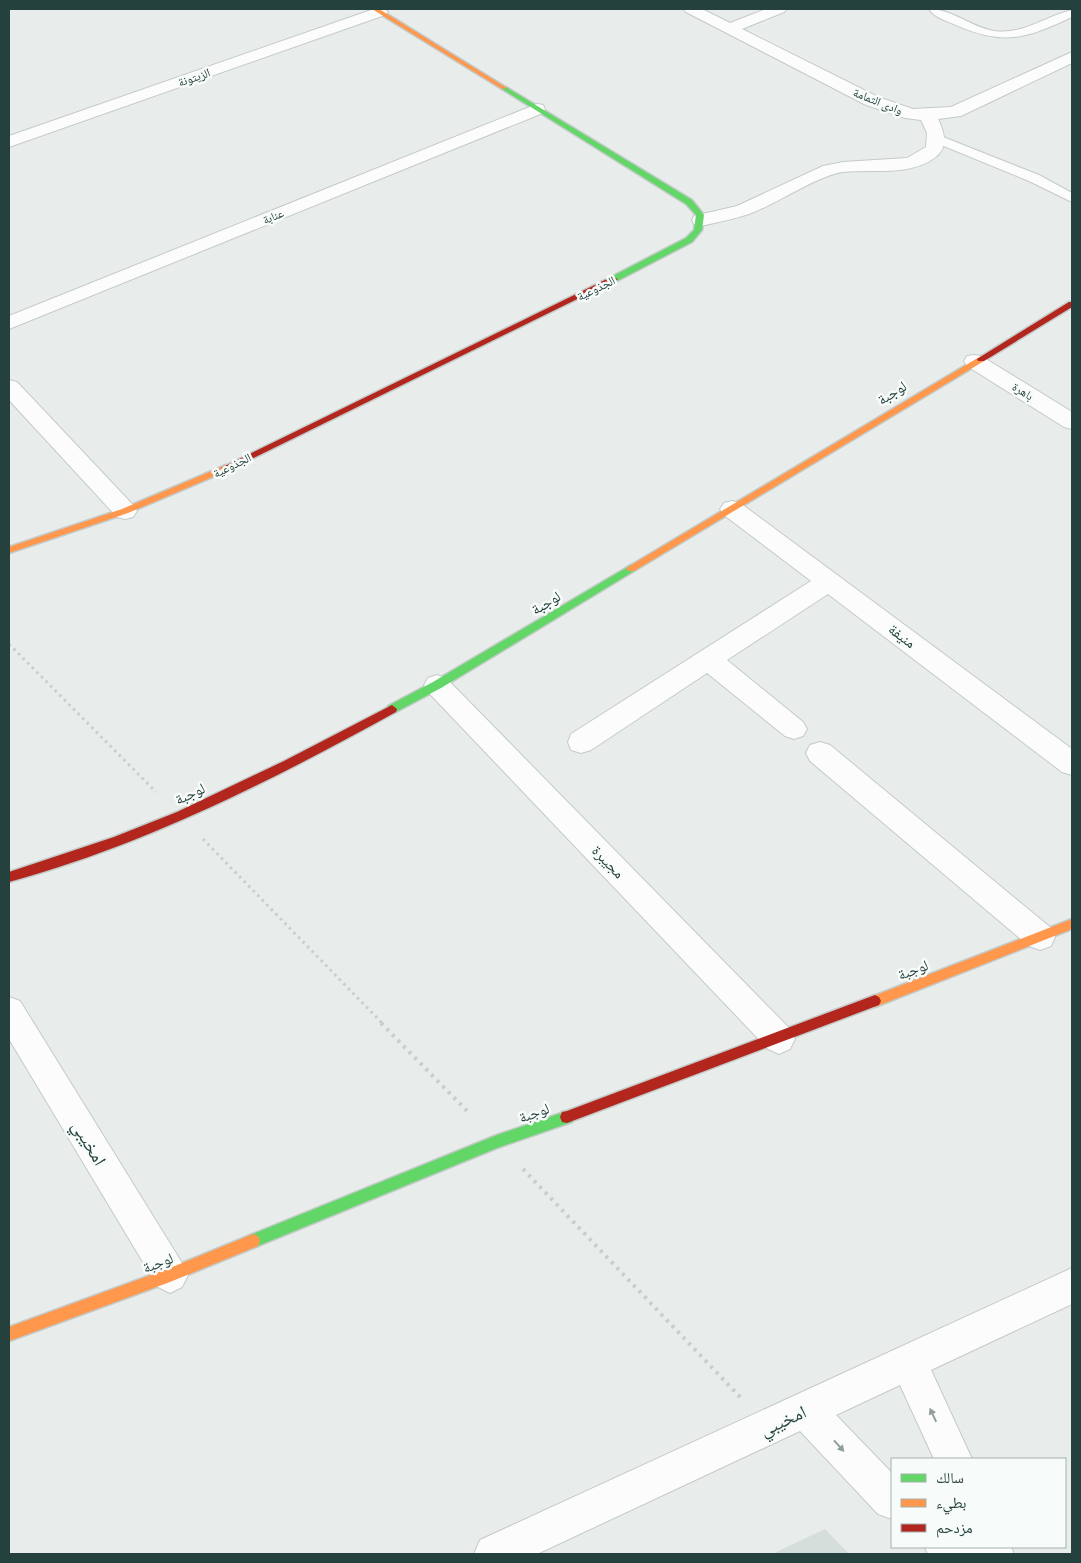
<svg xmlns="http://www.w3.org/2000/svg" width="1081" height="1563" font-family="Cabin,'Noto Naskh Arabic',sans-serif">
  <rect width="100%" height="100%" fill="#e8edeb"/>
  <path fill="#d6dedb" d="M 825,1529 L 849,1554 L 772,1554 Z"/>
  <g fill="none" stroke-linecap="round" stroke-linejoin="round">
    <defs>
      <path id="lane" d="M 929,9 C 952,9 971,27 994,31 C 1024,35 1045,16 1072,10 L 1072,17 C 1027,38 1006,46 958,26 C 948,21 934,18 929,9 Z
        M 938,135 L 1039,175 L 1072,193 L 1072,202 L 1029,181 L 934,142 L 932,139 L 934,136 Z"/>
      <path id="street" d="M 374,9 L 385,9 L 388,12 L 385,15 L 9,147 L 9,136 Z
        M 683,9 L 702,9 L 730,23 L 766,9 L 787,9 L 784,12 L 742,29 L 878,97 L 913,109 L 951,107 L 1072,52 L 1072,63 L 961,116 L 938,119 C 945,133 949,149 933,159 C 908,176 872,169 843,172 C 816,176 777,204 749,214 C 734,219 717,222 701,226 L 694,224 L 692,220 L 694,216 L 737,206 L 823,166 L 843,162 L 907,158 L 926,147 L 927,133 L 921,120 L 905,118 L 866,105 L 686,12 Z
        M 537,104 L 543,105 L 545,109 L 543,113 L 9,329 L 9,316 Z
        M 974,355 L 981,356 L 1072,412 L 1072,429 L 1064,427 L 967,366 L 964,361 L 967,356 Z
        M 9,380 L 17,382 L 133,505 L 137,511 L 133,517 L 125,519 L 117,517 L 9,400 Z
        M 732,501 L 740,503 L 1072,749 L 1072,775 L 1062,772 L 828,594 L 727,660 L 803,722 L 807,729 L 803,736 L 794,739 L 785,736 L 707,673 L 591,750 L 581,753 L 571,750 L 568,742 L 571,734 L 811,581 L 724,515 L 720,509 L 724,503 Z
        M 437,675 L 446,678 L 790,1029 L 795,1039 L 790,1049 L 779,1054 L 768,1049 L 428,692 L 424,685 L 428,678 Z
        M 820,742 L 830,745 L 1051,928 L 1055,937 L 1051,946 L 1040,950 L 1029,946 L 810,761 L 806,753 L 810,745 Z
        M 9,997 L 20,1001 L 182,1263 L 188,1275 L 182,1287 L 170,1293 L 158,1287 L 9,1039 Z
        M 1072,1268 L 1072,1304 L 931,1370 L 972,1459 L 934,1459 L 900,1385 L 836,1415 L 892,1473 L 892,1519 L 878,1514 L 800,1431 L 537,1554 L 474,1554 L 480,1540 Z
        M 925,1547 L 971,1547 L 974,1554 L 928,1554 Z
        M 971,1547 L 1011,1547 L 1014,1554 L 974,1554 Z"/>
      <path id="fast" d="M 502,87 L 506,87 L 692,200 L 704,215 L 702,230 L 692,242 L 617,281 L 611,281 L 611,277 L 686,238 L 694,230 L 696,215 L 686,204 L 502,89 Z
        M 631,565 L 636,569 L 634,571 L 441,688 L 396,712 L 388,712 L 387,709 L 388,706 L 433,682 Z
        M 567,1111 L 572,1112 L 574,1117 L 572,1122 L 497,1148 L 253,1248 L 248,1246 L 246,1241 L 248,1236 L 497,1135 Z"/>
      <path id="slow" d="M 372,9 L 379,9 L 507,88 L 502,89 Z
        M 981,356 L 985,359 L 984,361 L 634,571 L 628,571 L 626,569 L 628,567 Z
        M 226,465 L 231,468 L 229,470 L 128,513 L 9,553 L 9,547 L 122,509 Z
        M 1072,919 L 1072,929 L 875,1007 L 871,1005 L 869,1001 L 871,997 Z
        M 253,1234 L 258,1236 L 260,1241 L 258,1246 L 170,1282 L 9,1341 L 9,1327 L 170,1268 Z"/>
      <path id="jam" d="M 611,277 L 618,279 L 229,470 L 223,470 L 221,468 Z
        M 1069,302 L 1072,302 L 1072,307 L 984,361 L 978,361 L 977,359 Z
        M 392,705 L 397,709 L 396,712 C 273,780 145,845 9,882 L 9,872 L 114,837 L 177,812 L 284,761 Z
        M 875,995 L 879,997 L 881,1001 L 879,1005 L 567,1123 L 562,1122 L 560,1117 L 562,1112 L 567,1111 Z"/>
    </defs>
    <use href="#lane" stroke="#c5cac8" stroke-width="2"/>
    <use href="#street" stroke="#c5cac8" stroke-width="2"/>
    <use href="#fast" stroke="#c3cac8" stroke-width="3"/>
    <use href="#slow" stroke="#c3cac8" stroke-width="3"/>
    <use href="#jam" stroke="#c3cac8" stroke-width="3"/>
    <path stroke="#c7cecd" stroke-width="3" stroke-dasharray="2.5 4" stroke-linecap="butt" d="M 9,644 L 156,792
      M 203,839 L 383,1024"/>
    <path stroke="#c7cecd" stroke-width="4" stroke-dasharray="3 5" stroke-linecap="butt" d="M 381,1023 L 470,1114
      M 523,1169 L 741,1398"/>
    <use href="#lane" fill="#fcfcfc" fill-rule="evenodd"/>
    <use href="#street" fill="#fcfcfc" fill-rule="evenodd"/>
    <use href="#fast" fill="#63d668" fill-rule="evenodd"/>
    <use href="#slow" fill="#ff974d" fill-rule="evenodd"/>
    <use href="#jam" fill="#b3261e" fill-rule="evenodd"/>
  </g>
  <defs><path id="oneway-solid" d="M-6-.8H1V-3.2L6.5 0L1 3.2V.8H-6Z" transform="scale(1.25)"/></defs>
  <g fill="#909e9d">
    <use href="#oneway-solid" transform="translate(933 1415) rotate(-115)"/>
    <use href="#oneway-solid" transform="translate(839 1446) rotate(48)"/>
  </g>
  <g text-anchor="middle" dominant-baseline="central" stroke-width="5" stroke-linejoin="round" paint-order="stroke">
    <g font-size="12" fill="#25413e" stroke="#f7fbf9">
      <text transform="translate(194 77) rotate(-19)">الزيتونة</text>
      <text transform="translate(878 101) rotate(22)">وادى الثمامة</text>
      <text transform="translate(273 216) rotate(-22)">عنابة</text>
      <text transform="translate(596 288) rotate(-26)">الجذوعية</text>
      <text transform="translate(1023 391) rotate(32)">باهرة</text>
      <text transform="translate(232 465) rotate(-26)">الجذوعية</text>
    </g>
    <g font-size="15" fill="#25413e" stroke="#f7fbf9">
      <text transform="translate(892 393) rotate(-32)">لوجبة</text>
      <text transform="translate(546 603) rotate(-31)">لوجبة</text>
      <text transform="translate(902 636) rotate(37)">منيفة</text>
      <text transform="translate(190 794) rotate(-25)">لوجبة</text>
      <text transform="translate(608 862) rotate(46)">مجيبرة</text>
      <text transform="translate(913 970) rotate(-21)">لوجبة</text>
      <text transform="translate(534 1113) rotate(-20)">لوجبة</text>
      <text transform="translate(158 1263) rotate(-21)">لوجبة</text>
    </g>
    <g font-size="18" fill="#25413e" stroke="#f7fbf9">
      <text transform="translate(89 1143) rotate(59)">امخيبي</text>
      <text transform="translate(783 1421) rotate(-25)">امخيبي</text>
    </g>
  </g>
  <rect width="1081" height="1563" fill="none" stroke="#25413e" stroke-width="20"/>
  <rect x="891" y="1458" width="175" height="90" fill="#f7fbf9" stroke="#a3b1ae"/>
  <rect x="901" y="1474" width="25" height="8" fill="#63d668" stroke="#a3b1ae"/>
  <text x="936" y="1483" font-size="15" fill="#25413e">سالك</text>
  <rect x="901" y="1499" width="25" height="8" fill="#ff974d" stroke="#a3b1ae"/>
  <text x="936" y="1508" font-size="15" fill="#25413e">بطيء</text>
  <rect x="901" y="1524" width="25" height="8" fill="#b3261e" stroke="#a3b1ae"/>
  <text x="936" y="1533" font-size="15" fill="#25413e">مزدحم</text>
</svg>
